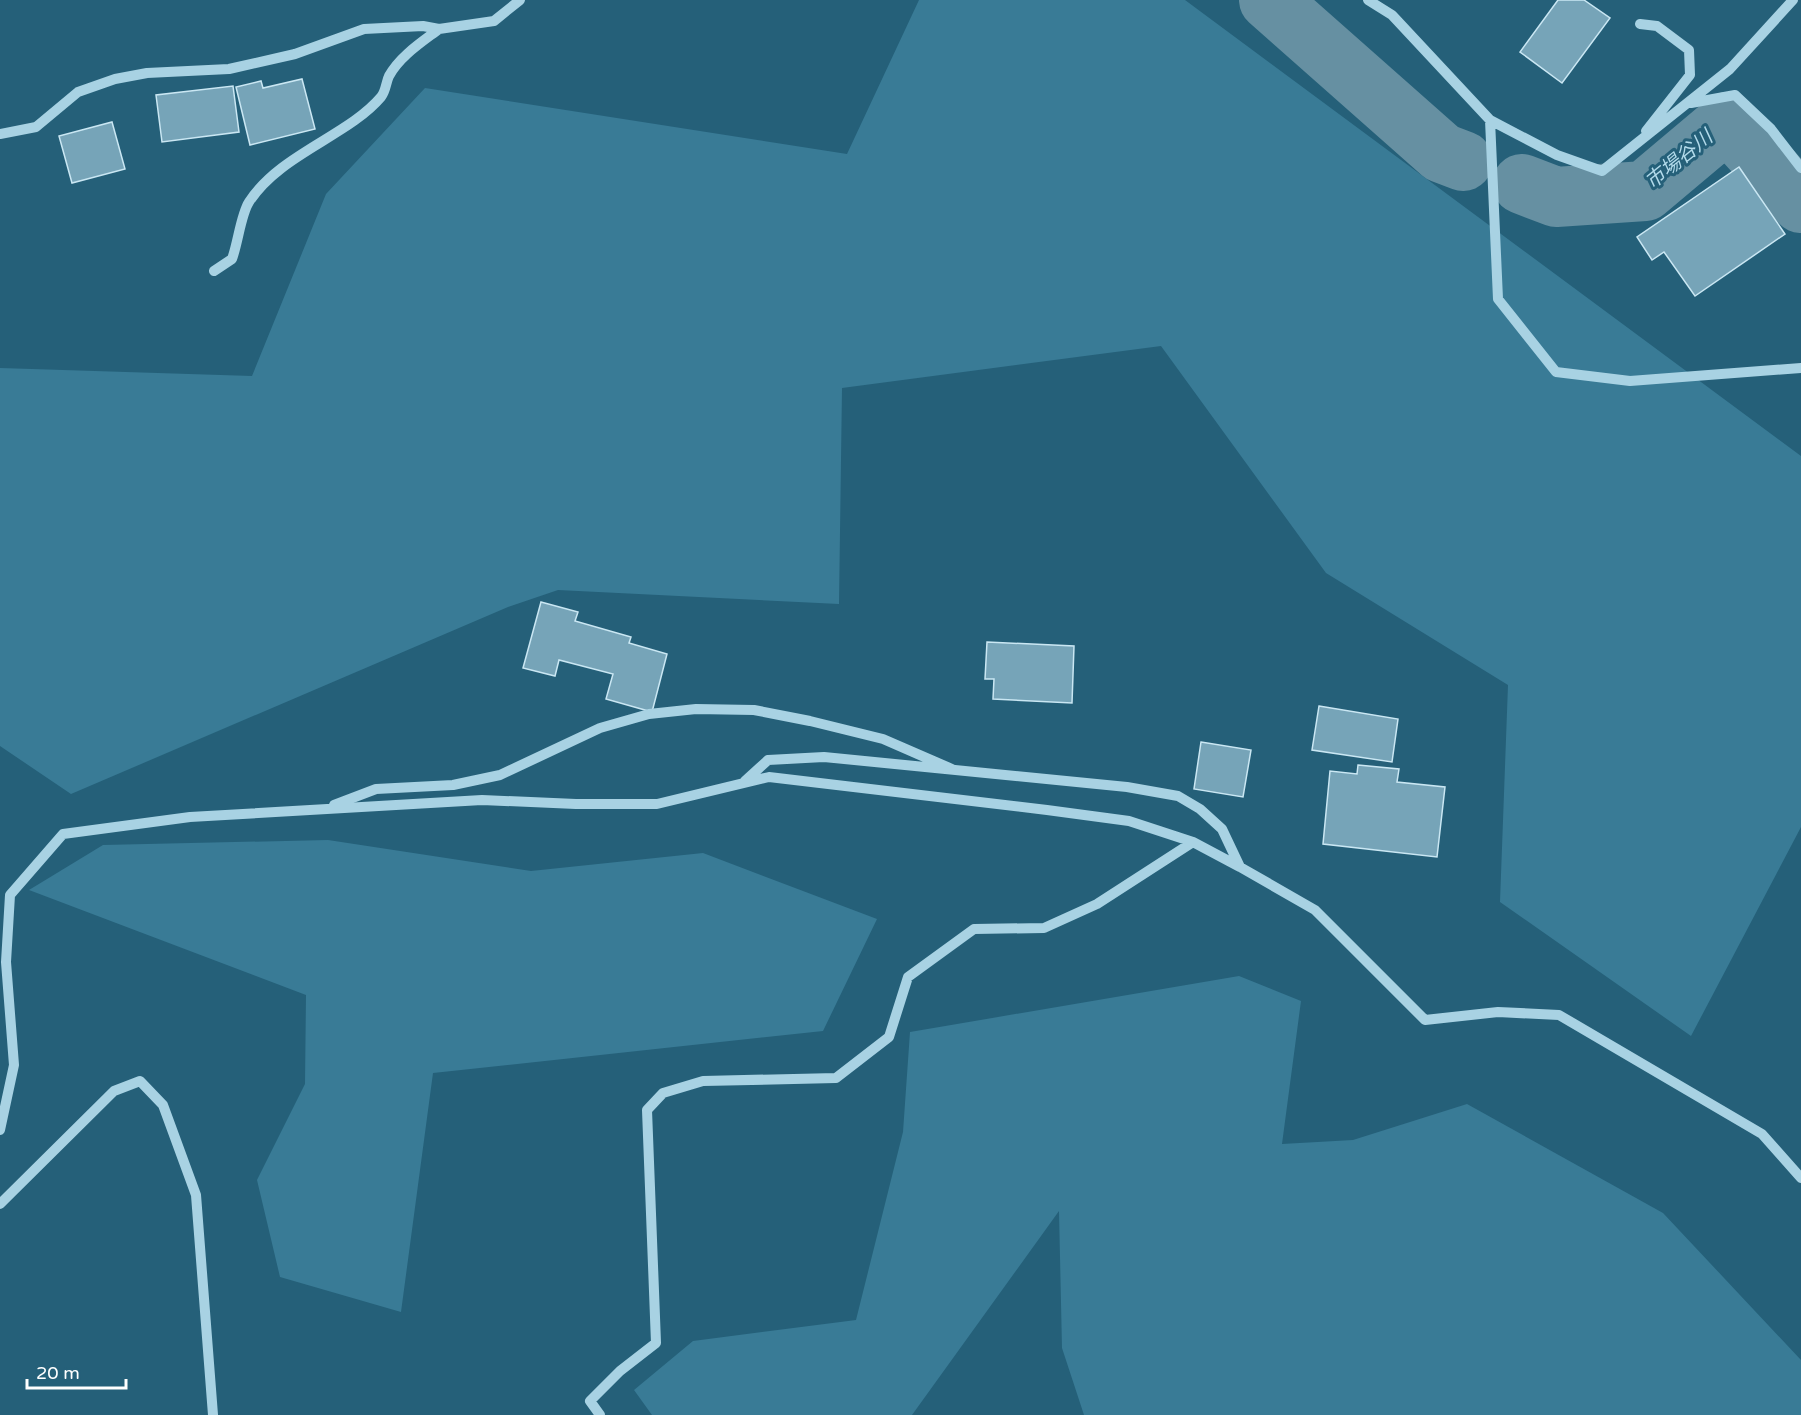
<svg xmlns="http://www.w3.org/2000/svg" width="1801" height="1415" font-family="'Varela Round','Noto Sans JP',sans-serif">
  <rect width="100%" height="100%" fill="#256079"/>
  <path fill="#397b96" d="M 919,0 L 1185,0 L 1801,456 L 1801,827 L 1691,1036 L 1500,902 L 1508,685 L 1326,573 L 1161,346 L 842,388 L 839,604 L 558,590 L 508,607 L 71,794 L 0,746 L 0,368 L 252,376 L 326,194 L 425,88 L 847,154 Z
    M 328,840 L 531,871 L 703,853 L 877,919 L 823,1031 L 433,1073 L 401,1312 L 280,1277 L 257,1180 L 305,1084 L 306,995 L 29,890 L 103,845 Z
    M 1239,976 L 1301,1001 L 1282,1144 L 1353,1140 L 1467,1104 L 1663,1213 L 1801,1360 L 1801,1415 L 1084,1415 L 1062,1348 L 1059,1211 L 912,1415 L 652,1415 L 634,1390 L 693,1341 L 856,1320 L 903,1132 L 910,1032 Z"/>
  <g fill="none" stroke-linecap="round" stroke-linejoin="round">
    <path stroke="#6690a2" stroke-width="60" d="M 1269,0 L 1442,153 L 1463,161
      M 1522,184 L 1556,197 L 1645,191 L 1727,122 L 1801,203"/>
  </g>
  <path fill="#76a4b8" stroke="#cae7f3" stroke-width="1.5" d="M 1558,0 L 1584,0 L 1610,18 L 1562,83 L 1520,52 Z
    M 302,79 L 315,129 L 250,145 L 236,87 L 261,81 L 263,88 Z
    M 233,86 L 239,132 L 162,142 L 156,95 Z
    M 112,122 L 125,169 L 72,183 L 59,136 Z
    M 1739,167 L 1785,234 L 1695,296 L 1664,252 L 1652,260 L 1637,237 Z
    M 541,602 L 578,612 L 575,621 L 631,637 L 629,643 L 667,654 L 652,712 L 606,699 L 613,674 L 559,660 L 555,676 L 523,668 Z
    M 987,642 L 1074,646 L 1072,703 L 993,699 L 994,679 L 985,679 Z
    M 1319,706 L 1398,719 L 1392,762 L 1312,750 Z
    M 1201,742 L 1251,750 L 1243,797 L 1194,789 Z
    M 1358,765 L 1399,769 L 1397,782 L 1445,787 L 1437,857 L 1323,844 L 1330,771 L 1357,774 Z"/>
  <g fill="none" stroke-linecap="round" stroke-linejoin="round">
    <path stroke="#a8d2e3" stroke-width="10" d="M 1368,0 L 1392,15 L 1490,120 L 1557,155 L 1602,171 L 1730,69 L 1793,0
      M 1640,24 L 1657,26 L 1689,50 L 1690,75 L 1646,131
      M 1691,103 L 1735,95 L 1771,129 L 1801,168
      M 1490,120 L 1498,299 L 1556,372 L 1630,381 L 1801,368
      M 0,134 L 36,127 L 78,92 L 115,79 L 147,73 L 229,69 L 295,54 L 364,29 L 423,26 L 439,29 L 494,21 L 520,0
      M 214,271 L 232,259 C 238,243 241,214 249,202 C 280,154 348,136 381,97 C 386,91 386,82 389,76 C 400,56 422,42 439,29
      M 745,781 L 768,760 L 824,757 L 1127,787 L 1178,796 L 1200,809 L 1222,829 L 1240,867
      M 334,805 L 376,789 L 453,785 L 500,775 L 600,728 L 649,714 L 696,709 L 754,710 L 810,721 L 883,739 L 952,769
      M 0,1130 L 14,1065 L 6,962 L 10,895 L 63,834 L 190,817 L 482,800 L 576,804 L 657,804 L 769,777 L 1047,810 L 1129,821 L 1193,842 L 1240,867 L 1315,910 L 1425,1020 L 1498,1012 L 1559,1015 L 1762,1134 L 1801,1178
      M 0,1204 L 114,1091 L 140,1081 L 163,1105 L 196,1195 L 213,1415
      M 600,1415 L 590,1401 L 620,1371 L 656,1343 L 647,1110 L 663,1093 L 703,1081 L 836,1078 L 889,1037 L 908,977 L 974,929 L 1044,928 L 1097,904 L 1193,842"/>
  </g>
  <g text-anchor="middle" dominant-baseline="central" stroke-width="6" stroke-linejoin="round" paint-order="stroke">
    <g font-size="20" font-style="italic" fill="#b3dbeb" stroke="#256079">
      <text transform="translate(1679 160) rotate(-39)">市場谷川</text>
    </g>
  </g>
  <path d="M27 1379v9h99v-9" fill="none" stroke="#ffffff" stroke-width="3"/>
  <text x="36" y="1379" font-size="18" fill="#ffffff" stroke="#256079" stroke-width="4.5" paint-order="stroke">20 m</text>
</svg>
